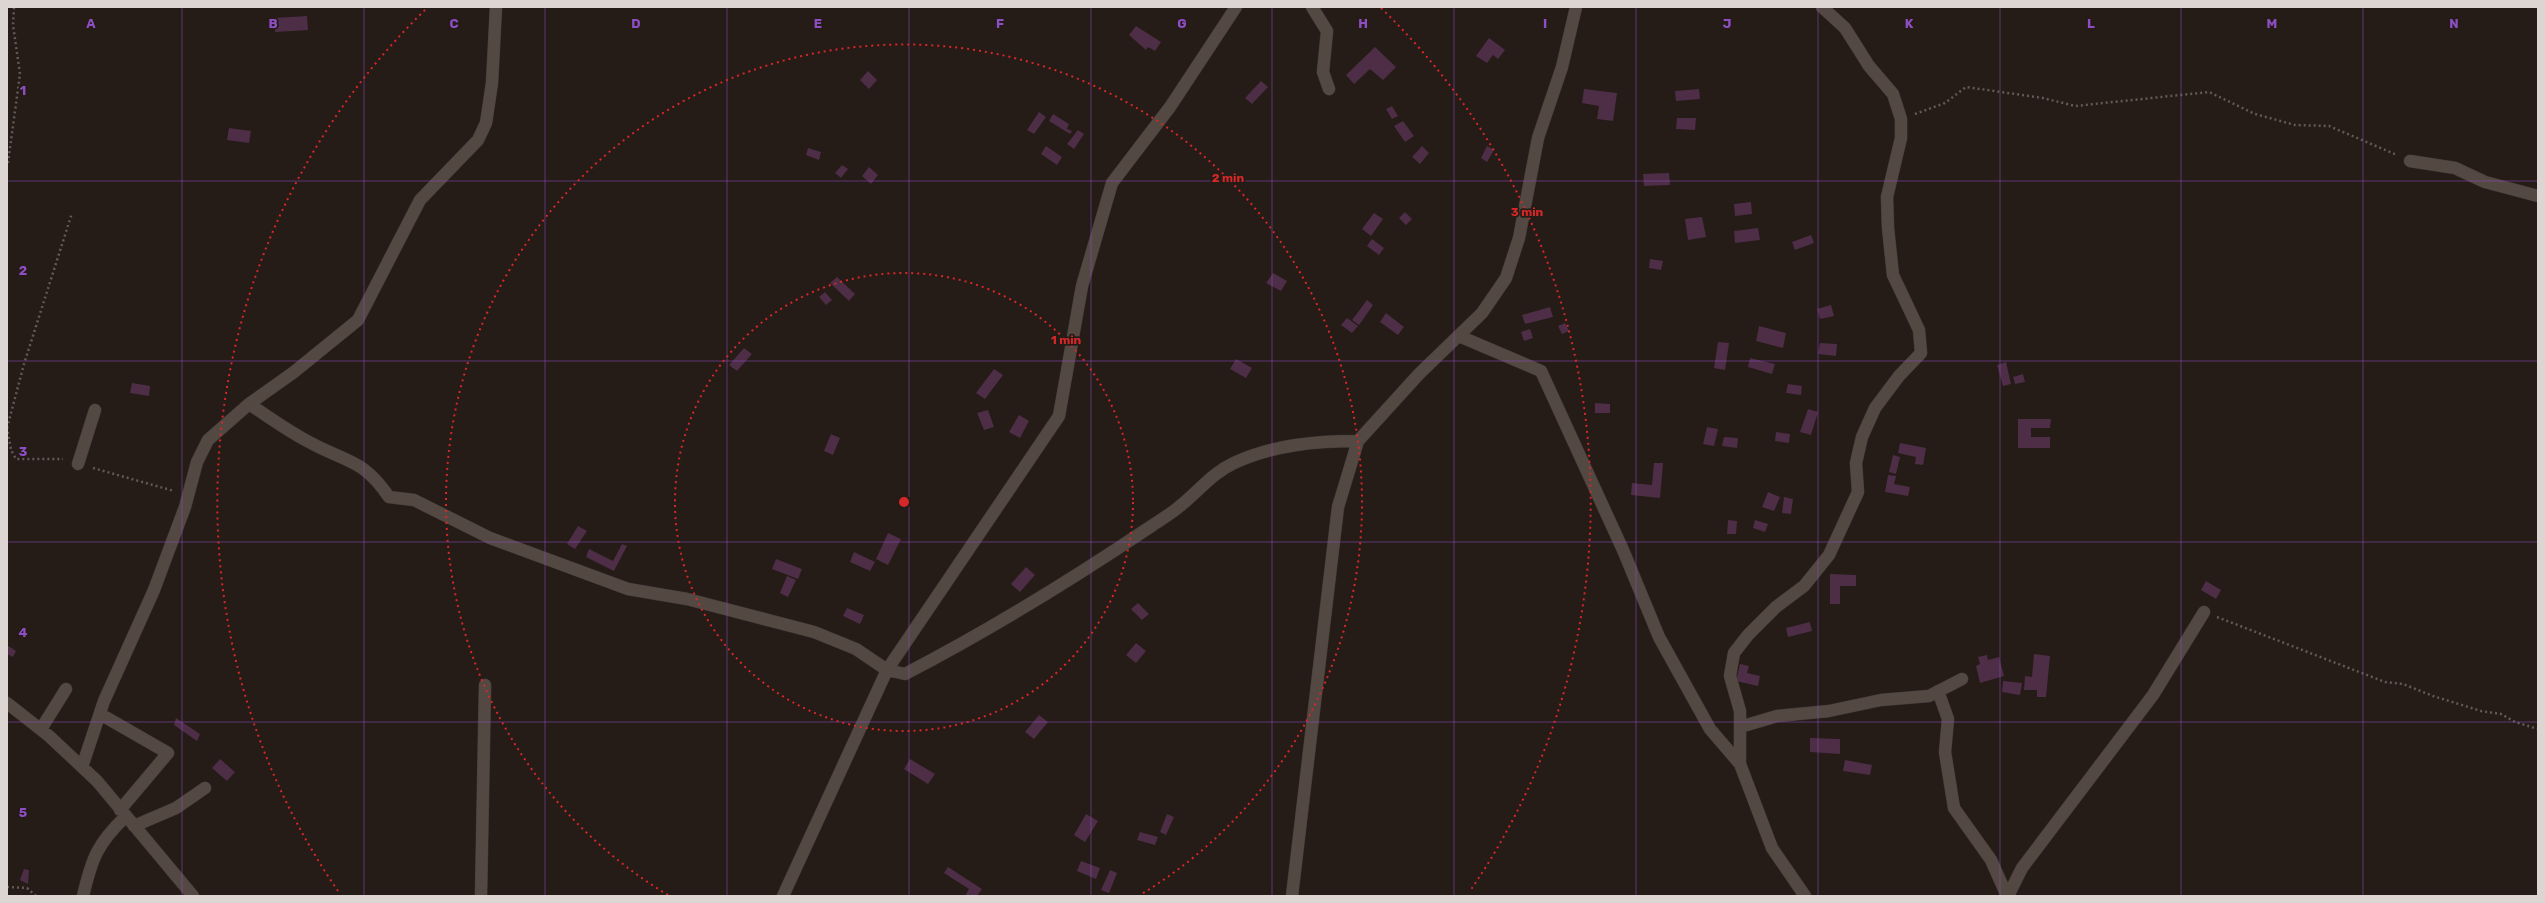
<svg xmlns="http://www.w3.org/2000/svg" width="2545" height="903" font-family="Rubik,sans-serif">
  <rect width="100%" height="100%" fill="#251b17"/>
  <path fill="#4d2e46" d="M 307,16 L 308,30 L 275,32 L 274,18 Z
    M 1136,26 L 1161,42 L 1155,51 L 1148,47 L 1146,50 L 1129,35 Z
    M 1489,38 L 1505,50 L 1498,59 L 1493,55 L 1487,63 L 1476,56 Z
    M 1375,47 L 1396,67 L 1383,80 L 1370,69 L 1354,84 L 1346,75 Z
    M 868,71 L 877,80 L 869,89 L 860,80 Z
    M 1261,81 L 1268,87 L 1252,104 L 1245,98 Z
    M 1584,89 L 1617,93 L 1613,121 L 1597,119 L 1599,106 L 1582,103 Z
    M 1699,89 L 1700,99 L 1676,101 L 1675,91 Z
    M 1392,106 L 1398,116 L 1392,119 L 1386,109 Z
    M 1039,112 L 1046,117 L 1034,134 L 1027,130 Z
    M 1053,114 L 1069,124 L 1067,129 L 1072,131 L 1070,134 L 1049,121 Z
    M 1677,118 L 1696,118 L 1695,130 L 1676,129 Z
    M 1403,121 L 1414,136 L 1405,142 L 1394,126 Z
    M 229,128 L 251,131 L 249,143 L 227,140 Z
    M 1078,130 L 1084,134 L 1074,149 L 1067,144 Z
    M 1046,146 L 1062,157 L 1057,165 L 1041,154 Z
    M 1422,146 L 1429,153 L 1420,164 L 1412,157 Z
    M 1487,146 L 1494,150 L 1487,162 L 1481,158 Z
    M 808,148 L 821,152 L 819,160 L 806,155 Z
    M 842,165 L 848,169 L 841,178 L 835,173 Z
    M 869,167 L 878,175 L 871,184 L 862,176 Z
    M 1669,173 L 1670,185 L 1644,186 L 1643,174 Z
    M 1751,202 L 1752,214 L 1735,216 L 1734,204 Z
    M 1405,212 L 1412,219 L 1406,225 L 1399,218 Z
    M 1374,213 L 1383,219 L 1371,236 L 1362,229 Z
    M 1702,217 L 1706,237 L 1688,240 L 1685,219 Z
    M 1758,228 L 1760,240 L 1735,243 L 1734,231 Z
    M 1811,235 L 1814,243 L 1795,250 L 1792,242 Z
    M 1372,239 L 1384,248 L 1379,255 L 1367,246 Z
    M 1650,259 L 1663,261 L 1661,270 L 1649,268 Z
    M 1273,273 L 1287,281 L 1281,291 L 1266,283 Z
    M 837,277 L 855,294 L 849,301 L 830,283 Z
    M 825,292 L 832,300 L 826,305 L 819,297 Z
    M 1367,300 L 1373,305 L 1359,325 L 1352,320 Z
    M 1831,305 L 1834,316 L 1820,319 L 1817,309 Z
    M 1550,307 L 1553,317 L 1525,324 L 1522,315 Z
    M 1386,313 L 1404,327 L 1398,335 L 1380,322 Z
    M 1347,318 L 1358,326 L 1352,333 L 1341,325 Z
    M 1565,323 L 1569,331 L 1562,334 L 1558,326 Z
    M 1759,326 L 1786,333 L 1783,348 L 1756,341 Z
    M 1530,329 L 1533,338 L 1524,341 L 1521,332 Z
    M 1718,342 L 1729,343 L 1725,370 L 1714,368 Z
    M 1820,343 L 1837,344 L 1836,356 L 1818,354 Z
    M 744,348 L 752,354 L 737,371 L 729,365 Z
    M 1750,358 L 1775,364 L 1772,374 L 1748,367 Z
    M 1236,359 L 1252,368 L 1246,378 L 1230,369 Z
    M 2006,362 L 2011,384 L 2003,386 L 1997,365 Z
    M 994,369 L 1003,375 L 985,399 L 976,393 Z
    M 2023,374 L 2025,382 L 2015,384 L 2013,377 Z
    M 132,383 L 150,386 L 149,396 L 130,393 Z
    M 1788,384 L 1802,386 L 1801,395 L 1786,393 Z
    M 1595,403 L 1610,404 L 1610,413 L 1595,413 Z
    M 1808,409 L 1818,412 L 1811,435 L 1800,432 Z
    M 988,410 L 994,427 L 984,430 L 977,413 Z
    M 1019,415 L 1029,421 L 1020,438 L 1009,432 Z
    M 2018,419 L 2051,419 L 2050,428 L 2031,428 L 2031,437 L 2050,437 L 2050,448 L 2018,448 Z
    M 1707,427 L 1718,429 L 1714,446 L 1703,444 Z
    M 1776,432 L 1790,434 L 1789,443 L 1775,441 Z
    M 831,434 L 840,438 L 833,455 L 824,451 Z
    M 1724,437 L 1738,438 L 1737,448 L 1722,446 Z
    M 1900,443 L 1926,448 L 1923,465 L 1915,464 L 1916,457 L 1898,453 Z
    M 1893,455 L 1900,457 L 1896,474 L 1889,472 Z
    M 1654,463 L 1663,463 L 1660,498 L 1631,495 L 1632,483 L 1652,485 Z
    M 1888,475 L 1896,476 L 1894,484 L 1910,487 L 1908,496 L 1885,492 Z
    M 1768,492 L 1780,497 L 1774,511 L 1762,507 Z
    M 1784,497 L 1793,499 L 1791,514 L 1782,513 Z
    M 1728,520 L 1737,521 L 1736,534 L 1727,534 Z
    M 1755,520 L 1768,524 L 1765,532 L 1753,528 Z
    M 578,526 L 587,531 L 575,549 L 567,544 Z
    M 888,533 L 901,539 L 888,565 L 876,559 Z
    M 622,544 L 627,546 L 614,571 L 586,557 L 589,549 L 613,561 Z
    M 854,552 L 875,562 L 870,571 L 850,562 Z
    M 776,559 L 802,569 L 798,579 L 772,569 Z
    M 1026,567 L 1035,575 L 1020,592 L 1011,584 Z
    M 1830,574 L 1856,575 L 1856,586 L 1840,586 L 1840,604 L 1830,604 Z
    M 787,576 L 796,580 L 788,597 L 780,593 Z
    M 2206,581 L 2221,590 L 2216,599 L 2201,590 Z
    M 1138,603 L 1149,614 L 1142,620 L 1131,609 Z
    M 847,608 L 864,615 L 860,624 L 843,616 Z
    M 1810,622 L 1812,631 L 1788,637 L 1786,628 Z
    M 1136,643 L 1146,651 L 1136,663 L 1126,655 Z
    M 7,645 L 16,651 L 13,657 L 7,654 Z
    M 2034,654 L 2050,656 L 2046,697 L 2037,697 L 2037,690 L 2024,690 L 2025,676 L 2032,677 Z
    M 1987,655 L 1988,660 L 1999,657 L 2004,676 L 1980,683 L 1976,666 L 1980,664 L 1978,657 Z
    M 1740,664 L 1749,666 L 1747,673 L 1760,676 L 1758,686 L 1736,681 Z
    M 2003,681 L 2022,683 L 2020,695 L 2002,692 Z
    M 1039,715 L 1048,722 L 1034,739 L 1025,732 Z
    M 176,718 L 200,734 L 197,741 L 174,725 Z
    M 1810,738 L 1840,739 L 1840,754 L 1810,752 Z
    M 220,759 L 235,772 L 227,781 L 212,768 Z
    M 910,759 L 935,774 L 928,784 L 904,769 Z
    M 1845,760 L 1872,765 L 1870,775 L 1843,771 Z
    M 1086,814 L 1098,821 L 1085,842 L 1074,835 Z
    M 1167,814 L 1174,817 L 1166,835 L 1160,832 Z
    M 1140,832 L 1158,837 L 1155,845 L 1137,840 Z
    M 1081,861 L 1100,868 L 1096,879 L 1077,871 Z
    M 948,867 L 982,889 L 977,896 L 965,896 L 969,889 L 944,873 Z
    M 24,869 L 29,870 L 28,884 L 20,880 Z
    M 1110,870 L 1117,873 L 1109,893 L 1101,890 Z"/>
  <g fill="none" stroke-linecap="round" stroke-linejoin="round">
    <defs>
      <path id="minor" d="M 1312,7 L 1327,31 L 1323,72 L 1329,89
        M 2410,161 L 2455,168 L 2485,182 L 2538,196
        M 1459,336 L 1541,371 L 1623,550 L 1659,637 L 1710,729 L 1740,764 L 1772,848 L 1805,896
        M 249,404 C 269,417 289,432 311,443 C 348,463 363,459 389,497 L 414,500 L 490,538 L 628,589 L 687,599 L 814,632 L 856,649 L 887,670 L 905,674 C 990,630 1071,580 1150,527 C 1160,520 1171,514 1180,506 C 1198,492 1212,473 1234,463 C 1273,445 1315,441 1358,441 L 1419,374 L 1482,313 L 1506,278 L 1519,238 L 1538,138 L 1562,67 L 1576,7
        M 78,464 L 95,410
        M 1938,691 L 1948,719 L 1945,752 L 1954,808 L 1991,860 L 2007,896
        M 7,703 L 49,736 L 97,781 L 193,896
        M 100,714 L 168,753 L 120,810
        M 1740,727 L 1777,716 L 1829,711 L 1881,700 L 1929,696 L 1962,679
        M 41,729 L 66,689
        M 1740,764 L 1740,711 L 1730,676 L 1734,653 L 1748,635 L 1776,607 L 1804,586 L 1829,555 L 1858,492 L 1856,463 L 1862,437 L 1875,408 L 1899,376 L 1921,353 L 1919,330 L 1893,275 L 1888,228 L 1887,197 L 1901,138 L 1901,119 L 1893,94 L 1869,66 L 1845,28 L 1822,7
        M 82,767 L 104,701 L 154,590 L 185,507 L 197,462 L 208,440 L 249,404 L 294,372 L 358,320 L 420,200 L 478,140 L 486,123 L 492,83 L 496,7
        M 134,826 L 176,808 L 205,788
        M 83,896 C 92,858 97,844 126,816
        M 481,896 L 485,685
        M 783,896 L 887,670 L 1059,416 L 1082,286 L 1112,183 L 1170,107 L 1236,7
        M 1292,896 L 1338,507 L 1358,441
        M 2008,896 L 2022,868 L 2153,695 L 2204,612"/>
    </defs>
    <use href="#minor" stroke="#3f3835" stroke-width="13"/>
    <path stroke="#635a56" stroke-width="2.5" stroke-dasharray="2 3" stroke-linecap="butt" d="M 1915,114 L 1945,103 L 1966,87 L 2043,98 L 2075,106 L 2209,92 L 2255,114 L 2295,125 L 2329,126 L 2397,155
      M 8,163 L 20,74 L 13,25 L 14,7
      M 7,427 L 11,450 L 16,459 L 63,459
      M 7,428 L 24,364 L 72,213
      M 93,468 L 174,491
      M 2217,617 L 2385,682 L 2403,684 L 2433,696 L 2481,711 L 2501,714 L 2515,722 L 2538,729
      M 7,887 L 27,888 L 36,896"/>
    <use href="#minor" stroke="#544843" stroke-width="12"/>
  </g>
  <path fill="none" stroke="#8e4ec3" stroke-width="1" stroke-opacity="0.55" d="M 182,7 L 182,896M 364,7 L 364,896M 545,7 L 545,896M 727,7 L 727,896M 909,7 L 909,896M 1091,7 L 1091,896M 1272,7 L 1272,896M 1454,7 L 1454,896M 1636,7 L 1636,896M 1818,7 L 1818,896M 2000,7 L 2000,896M 2181,7 L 2181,896M 2363,7 L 2363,896M 7,181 L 2538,181M 7,361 L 2538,361M 7,542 L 2538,542M 7,722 L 2538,722"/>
  <g fill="none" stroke="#d62828" stroke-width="2" stroke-dasharray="2 4">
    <circle cx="904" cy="502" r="229"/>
    <path d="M668 895A458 458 0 1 1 1140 895"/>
    <path d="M338 891A687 687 0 0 1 427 8M1381 8A687 687 0 0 1 1470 891"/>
  </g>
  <g font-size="13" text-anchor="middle" font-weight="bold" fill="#8e4ec3" stroke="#251b17" stroke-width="3.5" stroke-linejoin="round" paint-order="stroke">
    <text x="91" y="28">A</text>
    <text x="273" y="28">B</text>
    <text x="454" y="28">C</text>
    <text x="636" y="28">D</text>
    <text x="818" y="28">E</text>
    <text x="1000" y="28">F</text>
    <text x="1182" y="28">G</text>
    <text x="1363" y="28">H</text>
    <text x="1545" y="28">I</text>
    <text x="1727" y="28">J</text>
    <text x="1909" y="28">K</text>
    <text x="2091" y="28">L</text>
    <text x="2272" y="28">M</text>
    <text x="2454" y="28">N</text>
    <text x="23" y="95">1</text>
    <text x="23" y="275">2</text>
    <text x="23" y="456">3</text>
    <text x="23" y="637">4</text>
    <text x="23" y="817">5</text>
  </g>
  <circle cx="904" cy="502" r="6" fill="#d62828" stroke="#251b17" stroke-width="2"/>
  <g font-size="12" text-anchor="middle" font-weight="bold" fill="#d62828" stroke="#251b17" stroke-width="3.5" stroke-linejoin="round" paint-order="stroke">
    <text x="1228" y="182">2 min</text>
    <text x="1527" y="216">3 min</text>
    <text x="1066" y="344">1 min</text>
  </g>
  <rect width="2545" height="903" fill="none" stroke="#dcd5d2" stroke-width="16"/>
</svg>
